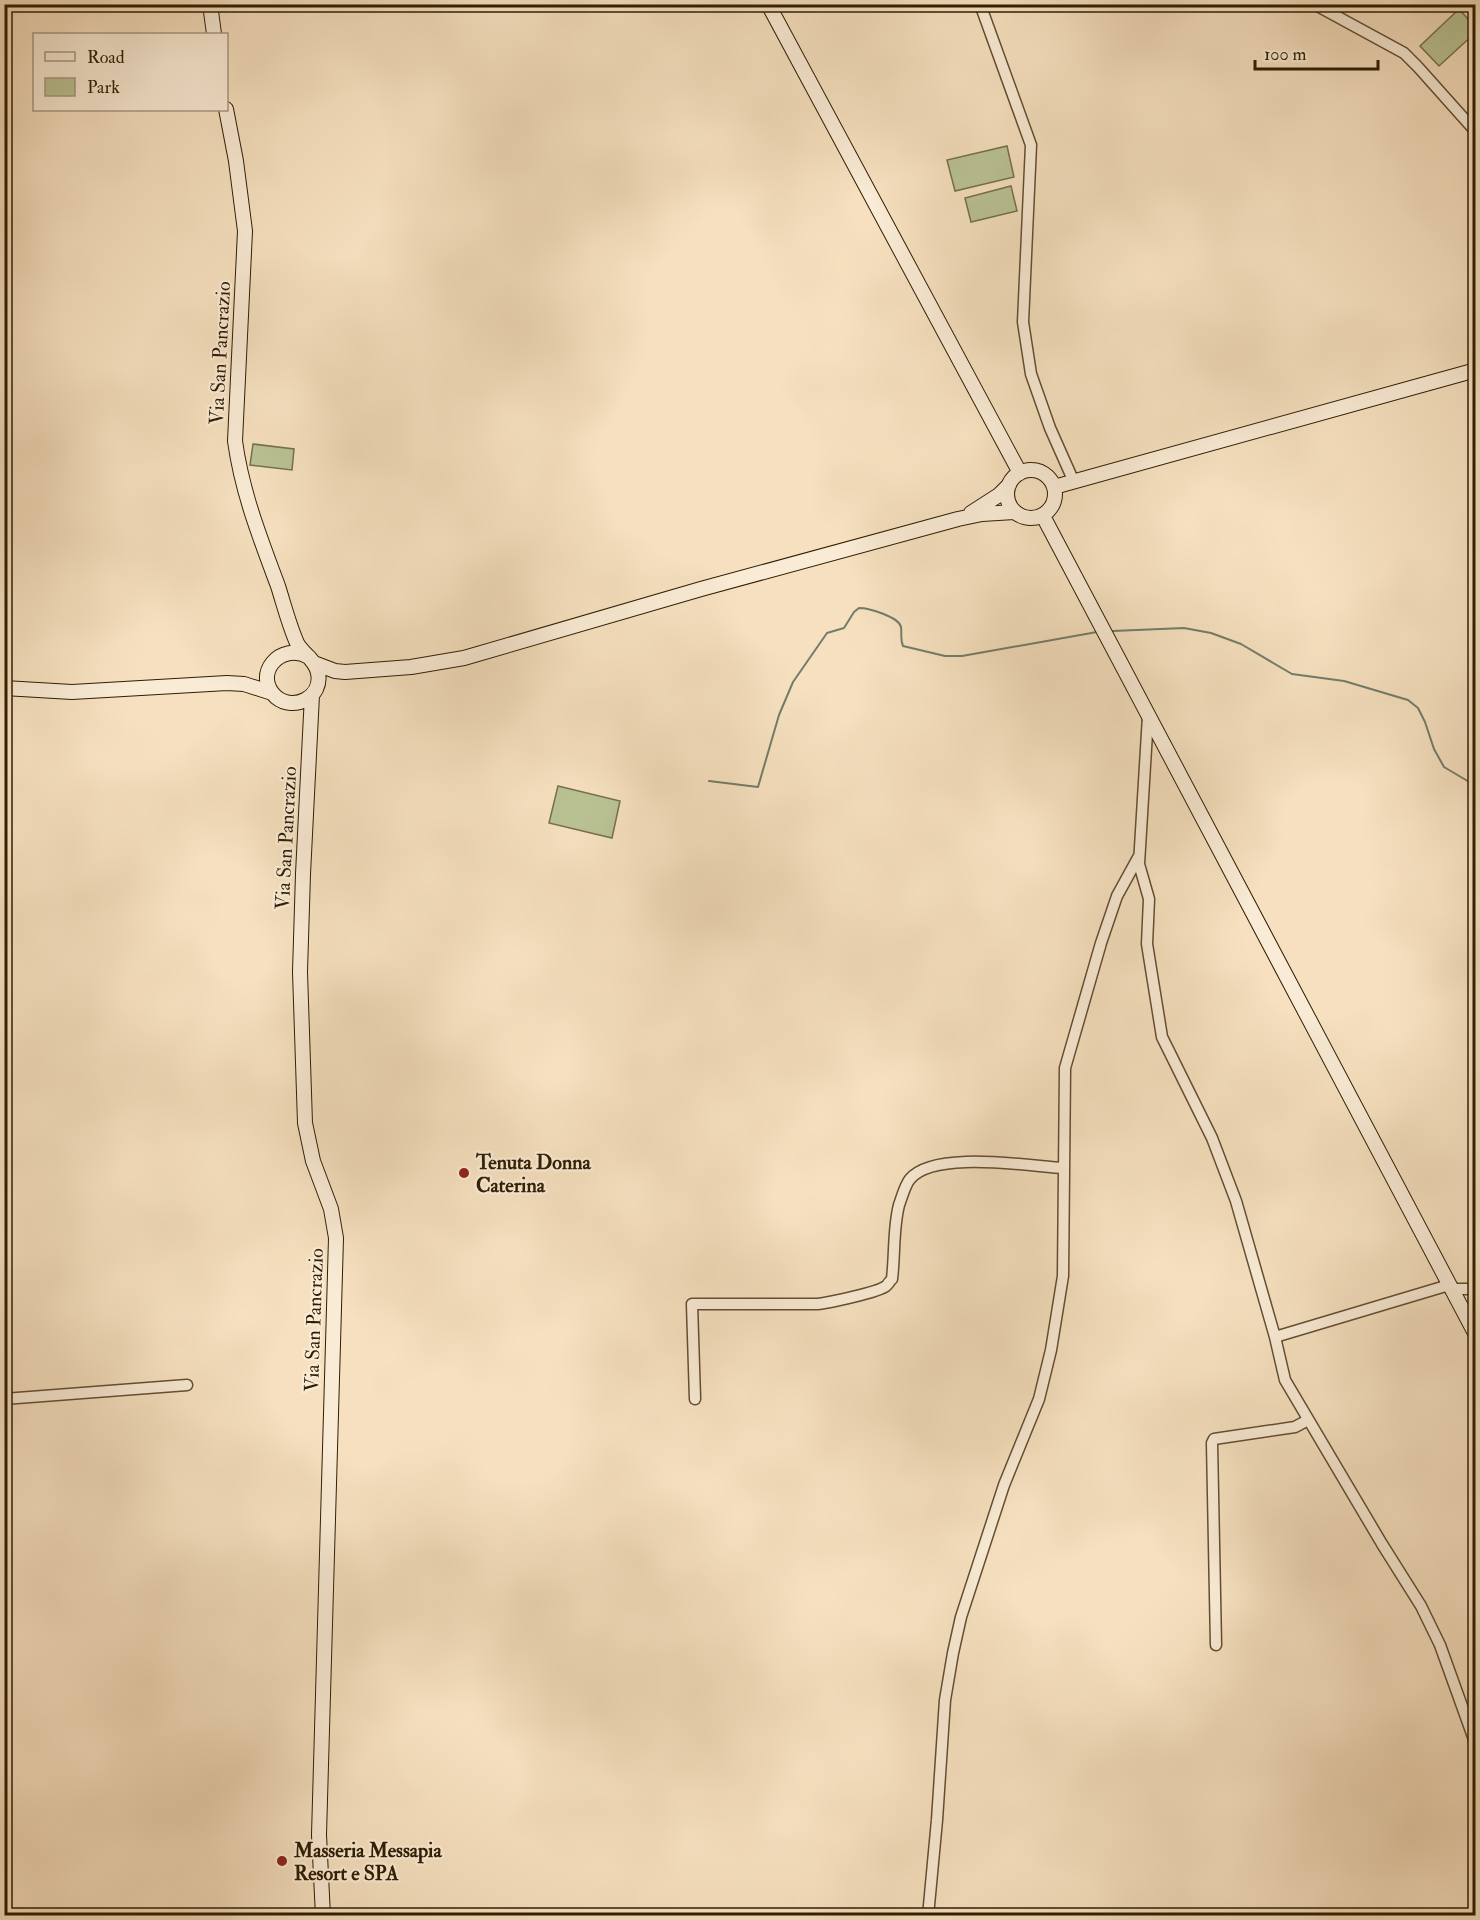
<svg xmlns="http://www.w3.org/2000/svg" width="1480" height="1920" font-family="'IM FELL Double Pica',serif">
  <rect width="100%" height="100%" fill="#f6e0bf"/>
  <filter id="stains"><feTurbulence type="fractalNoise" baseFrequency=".00333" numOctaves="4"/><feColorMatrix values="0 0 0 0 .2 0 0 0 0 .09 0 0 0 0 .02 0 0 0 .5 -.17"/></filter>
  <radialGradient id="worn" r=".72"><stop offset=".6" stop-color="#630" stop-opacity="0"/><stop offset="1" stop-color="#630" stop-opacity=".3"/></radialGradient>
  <path fill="#bac394" stroke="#75704c" stroke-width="1.5" d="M 1459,9 L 1475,27 L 1475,33 L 1439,66 L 1420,46 Z
    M 1007,146 L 1014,177 L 955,191 L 947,160 Z
    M 1011,186 L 1017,211 L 971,222 L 965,198 Z
    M 253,444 L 294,449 L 292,470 L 250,465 Z
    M 558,786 L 620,801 L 612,838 L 549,823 Z"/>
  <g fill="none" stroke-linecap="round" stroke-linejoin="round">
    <path stroke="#717d6a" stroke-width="2" d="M 1113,631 L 1184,628 L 1211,633 L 1241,644 L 1292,674 L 1344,681 L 1408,700 L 1418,708 L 1425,722 L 1434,749 L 1444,767 L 1476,786
      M 709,781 L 758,787 L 779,715 L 793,682 L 827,633 L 844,628 L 854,612 L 859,608 C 869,608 899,617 901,627 C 902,635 900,639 903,646 L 945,656 L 962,656 L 1097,632"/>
    <defs>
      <path id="street" d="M 980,4 L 1031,145 L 1023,322 L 1031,374 L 1050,428 L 1074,482
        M 1314,4 L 1404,53 L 1418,67 L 1476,132
        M 1148,716 L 1139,864 L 1149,899 L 1147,944 L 1162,1037 L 1212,1138 L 1236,1201 L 1275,1337 L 1285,1380 L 1382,1544 L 1421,1606 L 1440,1645 L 1476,1745
        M 1451,1289 L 1476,1289
        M 1275,1337 L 1449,1285
        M 4,1399 L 187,1385
        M 695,1399 L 692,1304 L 817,1304 C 828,1303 879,1292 886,1286 C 887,1286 891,1279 892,1279 C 895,1254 893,1228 899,1205 C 902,1197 905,1185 910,1179 C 934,1150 1028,1166 1064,1168
        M 1216,1645 L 1212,1443 L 1214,1439 L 1295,1427 L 1308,1420
        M 928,1916 L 937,1820 L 945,1700 L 953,1653 L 961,1617 L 1004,1485 L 1039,1399 L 1051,1350 L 1063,1276 L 1065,1068 L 1101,943 L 1117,896 L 1139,856"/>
      <path id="secondary" d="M 210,4 L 214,34
        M 768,4 L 1020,473
        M 226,109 L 236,161 L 245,231 L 235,441 C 242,492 260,538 278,586 C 284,605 289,625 297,643 C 303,654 316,660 318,673 C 323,697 294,712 276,697 C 252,675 280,641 309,657
        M1007 494a24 24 0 1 1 48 0a24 24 0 1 1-48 0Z
        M 1054,487 L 1476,370
        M 971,513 L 999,495 L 1009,485
        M 1043,516 L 1476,1335
        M 314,663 L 335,671 L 345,672 L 411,667 L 464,658 L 701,589 L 958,519 L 982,514 L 1014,512
        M 4,688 L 72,692 L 227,683 L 244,684 L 272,693
        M 312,695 L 303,874 L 300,972 L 305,1123 L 313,1161 L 331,1209 L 336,1238 L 319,1835 L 323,1916"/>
    </defs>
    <use href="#street" stroke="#624e32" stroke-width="13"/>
    <use href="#secondary" stroke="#301e03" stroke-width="16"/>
    <use href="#street" stroke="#f9ebd5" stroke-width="10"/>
    <use href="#secondary" stroke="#f9ebd5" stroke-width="14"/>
  </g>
  <g fill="#8f2418" stroke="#f9ebd5" stroke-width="2">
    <circle cx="464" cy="1173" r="6"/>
    <circle cx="282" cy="1861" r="6"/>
  </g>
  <g text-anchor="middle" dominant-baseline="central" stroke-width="4.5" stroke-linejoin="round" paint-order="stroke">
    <g font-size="20" fill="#301e03" stroke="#f9ebd5">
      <text transform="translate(220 353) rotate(-87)">Via San Pancrazio</text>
      <text transform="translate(286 838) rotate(-87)">Via San Pancrazio</text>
      <text transform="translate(314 1320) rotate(-88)">Via San Pancrazio</text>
    </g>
    <g font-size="20" font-weight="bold" fill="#301e03" stroke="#f9ebd5" text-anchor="start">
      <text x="476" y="1162">Tenuta Donna<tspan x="476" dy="23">Caterina</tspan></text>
      <text x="294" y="1850">Masseria Messapia<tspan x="294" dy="23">Resort e SPA</tspan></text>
    </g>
  </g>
  <rect width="1480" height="1920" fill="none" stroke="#f6e0bf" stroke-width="24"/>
  <rect x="6" y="6" width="1468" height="1908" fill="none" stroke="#301e03" stroke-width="3"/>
  <rect x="12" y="12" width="1456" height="1896" fill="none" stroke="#301e03" stroke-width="1.5"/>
  <rect x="33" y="33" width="195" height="78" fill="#f9ebd5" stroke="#a99981" stroke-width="1.5"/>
  <rect x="45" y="52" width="30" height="9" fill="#f9ebd5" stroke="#a99981" stroke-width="1.5"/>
  <text x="87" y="63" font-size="18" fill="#301e03">Road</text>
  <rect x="45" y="78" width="30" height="18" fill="#bac394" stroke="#a99981" stroke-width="1.5"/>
  <text x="87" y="93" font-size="18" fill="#301e03">Park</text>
  <path d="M1255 60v9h123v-9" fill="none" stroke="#301e03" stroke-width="3"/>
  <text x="1264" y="60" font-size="18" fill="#301e03" stroke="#f9ebd5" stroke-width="4.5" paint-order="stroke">100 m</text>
  <rect width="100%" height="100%" filter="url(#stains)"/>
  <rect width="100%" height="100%" fill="url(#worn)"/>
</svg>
